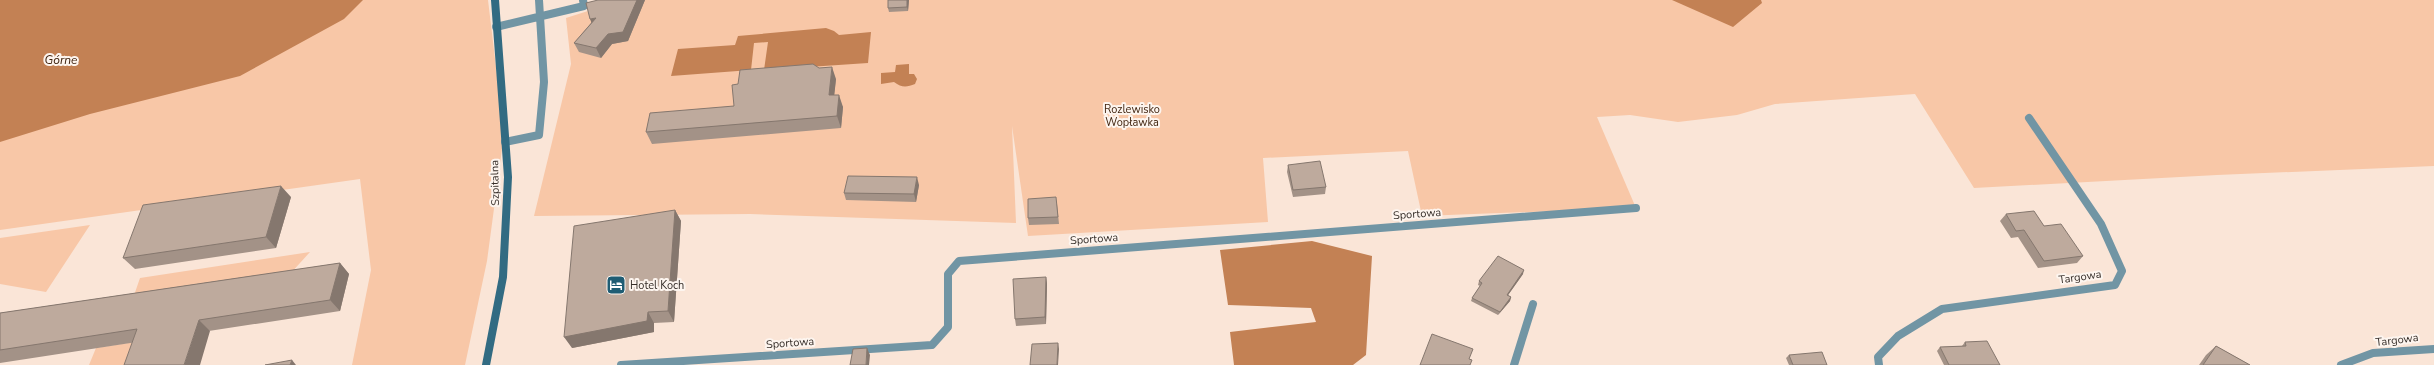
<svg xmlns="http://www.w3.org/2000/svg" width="2434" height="365" font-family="'Nunito Sans',sans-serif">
  <rect width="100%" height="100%" fill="#fae5d7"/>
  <path fill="#f8c7a7" d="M 0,0 L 488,0 L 504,134 L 487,261 L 465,365 L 352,365 L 371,270 L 360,179 L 0,230 Z
    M 616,0 L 2434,0 L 2434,166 L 2217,175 L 1974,188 L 1915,94 L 1775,104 L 1737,115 L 1678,122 L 1630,115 L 1597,117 L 1636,208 L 1422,216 L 1408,151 L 1263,158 L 1268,222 L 1028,236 L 1012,126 L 1016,223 L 750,214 L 534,216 L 571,64 L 566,18 L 616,2 Z
    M 90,225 L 46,292 L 0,284 L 0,238 Z
    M 310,252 L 280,285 L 130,307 L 140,278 Z
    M 154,339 L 141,365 L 89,365 L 96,348 Z"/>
  <path fill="#c38154" d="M 0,0 L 363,0 L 344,19 L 240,76 L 90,114 L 0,142 Z
    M 1672,0 L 1761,0 L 1762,3 L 1733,27 Z
    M 826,28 L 834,31 L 839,35 L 871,32 L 868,63 L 764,70 L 768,42 L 754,43 L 751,70 L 671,76 L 678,49 L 735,45 L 738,36 Z
    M 909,64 L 909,74 L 914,74 L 917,79 L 915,84 C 907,87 902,88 894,82 L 881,84 L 881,73 L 895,72 L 896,65 Z
    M 1312,241 L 1372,256 L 1366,355 L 1353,365 L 1234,365 L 1230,332 L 1316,322 L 1311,308 L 1228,305 L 1220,250 Z"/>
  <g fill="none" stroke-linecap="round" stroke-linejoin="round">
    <path stroke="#7195a4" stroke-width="8" d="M 496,27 L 584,6 L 583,0
      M 505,142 L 539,135 L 544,82 L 539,0
      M 621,365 L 932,345 L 948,327 L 948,274 L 959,261 L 1636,208
      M 1514,365 L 1533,304
      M 1879,365 L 1878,357 L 1898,336 L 1942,309 L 2115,285 L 2122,271 L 2101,224 L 2029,118"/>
    <path stroke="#7195a4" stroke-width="8" d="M 2341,365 L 2373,353 L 2434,349"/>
    <path stroke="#326b82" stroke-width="8" d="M 486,365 L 503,277 L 508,177 L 495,0"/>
  </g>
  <path fill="#a39287" d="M 598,0 L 645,0 L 628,41 L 612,44 L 601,58 L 579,52 L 574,43 L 591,23 Z
    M 888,0 L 909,0 L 908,11 L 889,12 L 888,8 Z
    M 836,79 L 834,95 L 843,107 L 841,128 L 652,144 L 646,132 L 734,106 Z
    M 1288,165 L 1326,187 L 1325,194 L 1293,197 L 1287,172 Z
    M 919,185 L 916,202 L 846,200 L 844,193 Z
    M 291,197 L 276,248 L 135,269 L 123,258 Z
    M 1057,204 L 1059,224 L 1029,225 L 1028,218 Z
    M 675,210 L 681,221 L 674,322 L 654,323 L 654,332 L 572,348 Z
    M 2006,214 L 2044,226 L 2083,256 L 2077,263 L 2038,268 L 2018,237 L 2011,238 L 2000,221 Z
    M 340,263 L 349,274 L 340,311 L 0,363 L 0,313 Z
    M 1523,274 L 1508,295 L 1511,297 L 1510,301 L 1498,315 L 1471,301 L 1472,298 L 1480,286 L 1478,285 L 1479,281 Z
    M 1046,277 L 1047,284 L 1046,324 L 1016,326 L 1015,319 Z
    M 1965,342 L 2000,365 L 1944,365 L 1937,351 L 1940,347 L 1962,346 Z
    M 2216,346 L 2250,365 L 2199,365 L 2206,355 Z
    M 1789,355 L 1827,365 L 1789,365 L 1786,358 Z"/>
  <path fill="#85776e" d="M 637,0 L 645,0 L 628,41 L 612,44 L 601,58 L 596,48 Z
    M 907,0 L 909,0 L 908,11 L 907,7 Z
    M 596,18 L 594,29 L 590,19 Z
    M 832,67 L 836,79 L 833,107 L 829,95 Z
    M 839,95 L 843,107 L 841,128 L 837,116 Z
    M 917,177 L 919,185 L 916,202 L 914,194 Z
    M 281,186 L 291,197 L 276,248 L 266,237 Z
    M 675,210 L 681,221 L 674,322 L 668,311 Z
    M 340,263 L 349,274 L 340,311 L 330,300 Z
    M 1524,270 L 1523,274 L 1506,298 L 1507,295 Z
    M 1046,277 L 1047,284 L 1046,324 L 1045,317 Z
    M 1511,297 L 1510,301 L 1498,315 L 1500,312 Z
    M 648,312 L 654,323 L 654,332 L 572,348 L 564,337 Z
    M 199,320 L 210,331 L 200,365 L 184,365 Z
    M 1058,343 L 1059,349 L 1058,365 L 1057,365 Z
    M 867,348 L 870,355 L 869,365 L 866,365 Z
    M 292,360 L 296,365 L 290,365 Z"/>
  <path fill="#beaa9d" stroke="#85776e" d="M 598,0 L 637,0 L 623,32 L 608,34 L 596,48 L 574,43 L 596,18 L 590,19 L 586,3 Z
    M 888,0 L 907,0 L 907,7 L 888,8 Z
    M 813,64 L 819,68 L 832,67 L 829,95 L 839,95 L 837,116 L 646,132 L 650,113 L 734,106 L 732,85 L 738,84 L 740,70 Z
    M 1320,161 L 1326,187 L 1293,190 L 1288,165 Z
    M 848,176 L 917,177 L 914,194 L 844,193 Z
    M 281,186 L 266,237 L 123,258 L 143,205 Z
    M 1056,197 L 1058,217 L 1028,218 L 1028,199 Z
    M 675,210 L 668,311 L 648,312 L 647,321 L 564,337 L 574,226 Z
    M 2034,211 L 2044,226 L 2061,224 L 2083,256 L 2044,261 L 2024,230 L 2016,231 L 2006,214 Z
    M 1498,256 L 1524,270 L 1507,295 L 1511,297 L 1500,312 L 1472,298 L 1482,283 L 1479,281 Z
    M 340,263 L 330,300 L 199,320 L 184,365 L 124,365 L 137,329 L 0,350 L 0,313 Z
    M 1046,277 L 1045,317 L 1015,319 L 1013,279 Z
    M 1432,334 L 1473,349 L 1469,359 L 1472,360 L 1470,365 L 1420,365 Z
    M 1987,341 L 2000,365 L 1949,365 L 1940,347 L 1966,346 L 1965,342 Z
    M 1058,343 L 1057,365 L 1030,365 L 1032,344 Z
    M 2216,346 L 2250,365 L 2203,365 Z
    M 867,348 L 866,365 L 850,365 L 853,349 Z
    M 1822,352 L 1827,365 L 1793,365 L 1789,355 Z
    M 292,360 L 290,365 L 265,365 Z"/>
  <defs>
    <symbol id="hotel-square" viewBox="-11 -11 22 22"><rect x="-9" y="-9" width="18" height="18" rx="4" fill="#1f5d74" stroke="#fdf5ef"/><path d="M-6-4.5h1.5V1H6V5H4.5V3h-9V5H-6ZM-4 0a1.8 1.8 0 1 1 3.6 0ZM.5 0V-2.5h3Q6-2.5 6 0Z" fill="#fff"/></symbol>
  </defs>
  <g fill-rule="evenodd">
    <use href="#hotel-square" x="605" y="274" width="22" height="22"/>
  </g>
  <g text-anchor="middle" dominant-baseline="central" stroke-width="4" stroke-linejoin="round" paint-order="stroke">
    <g font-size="11" fill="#412511" stroke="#fdf5ef">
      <text x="1132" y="109">Rozlewisko<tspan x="1132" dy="13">Wopławka</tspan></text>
    </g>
    <g font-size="11" fill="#362e29" stroke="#fdf5ef">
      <text transform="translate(495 183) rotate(-91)">Szpitalna</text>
      <text transform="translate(1417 214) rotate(-4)">Sportowa</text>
      <text transform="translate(1094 239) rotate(-4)">Sportowa</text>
      <text transform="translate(2080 277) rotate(-8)">Targowa</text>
      <text transform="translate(2397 340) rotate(-7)">Targowa</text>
      <text transform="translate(790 343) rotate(-4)">Sportowa</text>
    </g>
    <g font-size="11" fill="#362e29" stroke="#fdf5ef" text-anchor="start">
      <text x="630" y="285">Hotel Koch</text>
    </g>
    <g font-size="12" font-style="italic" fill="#3e220e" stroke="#fdf5ef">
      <text x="61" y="60">Górne</text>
    </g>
  </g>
</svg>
